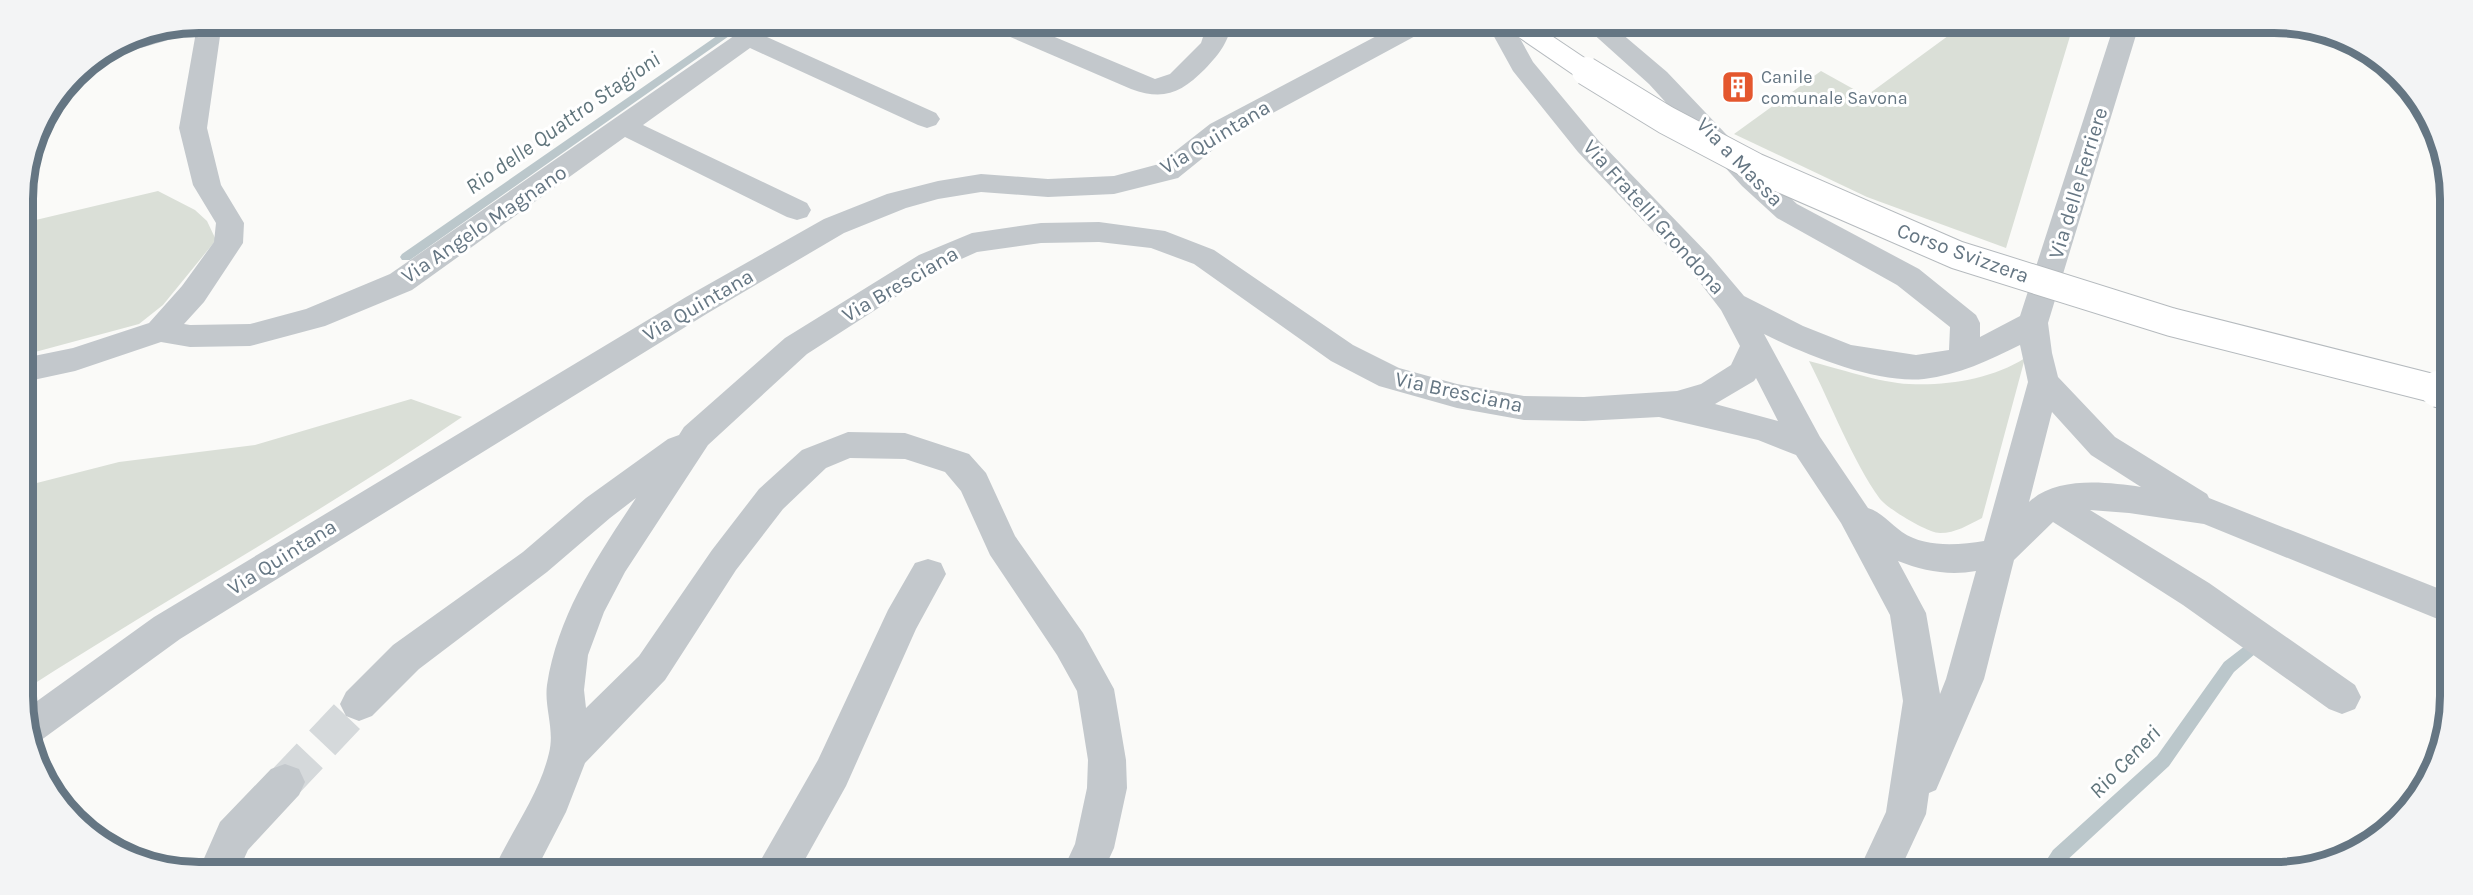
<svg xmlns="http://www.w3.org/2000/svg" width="2473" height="895" font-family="Karla,sans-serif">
  <rect width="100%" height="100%" fill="#fafaf8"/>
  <path fill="#dadfd7" d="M 1967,22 L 2074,23 L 2006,248 L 1867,197 L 1734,134 L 1821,71 L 1866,96 Z
    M 158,191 L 195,210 L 207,221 L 216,240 L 163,305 L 139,324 L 24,355 L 23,223 Z
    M 2025,358 L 1982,518 C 1968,525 1956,533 1940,533 C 1928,533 1888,509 1880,499 C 1852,460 1831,404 1809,361 C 1837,368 1881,383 1909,384 C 1947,386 1992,379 2025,358 Z
    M 411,399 L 462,417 C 320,514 170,596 26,689 L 25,486 L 119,462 L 255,445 Z"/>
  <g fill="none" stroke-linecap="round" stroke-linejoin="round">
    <path fill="#bbc7cb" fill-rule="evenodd" d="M 737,22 L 749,22 L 410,260 L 402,260 L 400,257 L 402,254 Z
      M 2250,642 L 2255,644 L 2258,649 L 2255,654 L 2234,672 L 2169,766 L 2065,862 L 2057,872 L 2039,872 L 2053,850 L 2157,756 L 2224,662 Z"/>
    <path stroke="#d5d9db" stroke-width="36" stroke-dasharray="36 18" stroke-linecap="butt" d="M 285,782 L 359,704"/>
    <defs>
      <path id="major" d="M 1501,22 L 1531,22 L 1595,65 L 1599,71 L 1595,77 L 1586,79 L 1577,77 L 1504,27 Z"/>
    </defs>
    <use href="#major" stroke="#b5babe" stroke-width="2"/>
    <path fill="#c3c8cc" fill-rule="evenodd" d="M 199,22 L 222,22 L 207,128 L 221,185 L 244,223 L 243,243 L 204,302 L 184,324 L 190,325 L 250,324 L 306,309 L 390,274 L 754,22 L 783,22 L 767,37 L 936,113 L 940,119 L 936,125 L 927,128 L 918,125 L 750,48 L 643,125 L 807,203 L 811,210 L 807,217 L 797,220 L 787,217 L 625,137 L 412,290 L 325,326 L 250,346 L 190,347 L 161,342 L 75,371 L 24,382 L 24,358 L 73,348 L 149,323 L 182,286 L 214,242 L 216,223 L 193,185 L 179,128 L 196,32 L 110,57 L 101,55 L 132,36 Z
      M 984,22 L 1019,22 L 1155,79 L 1170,74 L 1201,43 L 1208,22 L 1233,22 C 1226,45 1221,52 1205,69 C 1181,93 1164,101 1131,89 L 987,27 Z
      M 1403,22 L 1435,22 L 1432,27 L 1230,136 L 1178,178 L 1114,194 L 1048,197 L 981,192 L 938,199 L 906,208 L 844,233 L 708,313 L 180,639 L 33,746 L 26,730 L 26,709 L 154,617 L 686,297 L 824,219 L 887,194 L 938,181 L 981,174 L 1048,179 L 1114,176 L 1159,164 L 1210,124 Z
      M 1486,22 L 1511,22 L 1533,62 L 1598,140 L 1711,257 L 1744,296 L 1803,326 L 1851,345 L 1916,355 L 1949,350 L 1950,327 L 1897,285 L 1777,218 L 1742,186 L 1649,84 L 1580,22 L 1608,22 L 1667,72 L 1762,172 L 1797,204 L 1919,269 L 1976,315 L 1980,323 L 1980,337 L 2020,316 L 2115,22 L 2140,22 L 2048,323 L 2052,353 L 2058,377 L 2115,437 L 2207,494 L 2209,498 L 2450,593 L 2450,624 L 2204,524 L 2129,513 L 2090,510 L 2209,583 L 2355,685 L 2361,697 L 2355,709 L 2342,714 L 2329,709 L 2183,605 L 2053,522 L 2014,560 L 1984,679 L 1936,790 L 1929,793 L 1926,814 L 1899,872 L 1858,872 L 1886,812 L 1903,701 L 1890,615 L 1841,523 L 1796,455 L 1758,440 L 1659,417 L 1584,421 L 1524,420 L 1457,408 L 1379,386 L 1331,361 L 1194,264 L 1151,248 L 1099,242 L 1041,243 L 977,252 L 939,269 L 807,354 L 708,445 L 625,572 L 604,612 L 588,655 L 584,690 L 586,708 L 639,656 L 712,550 L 759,489 L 802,450 L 848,432 L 905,433 L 969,454 L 986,473 L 1015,536 L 1083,633 L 1114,689 L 1126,760 L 1127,788 L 1114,848 L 1103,872 L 1062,872 L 1075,844 L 1087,788 L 1088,760 L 1077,691 L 1057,655 L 990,555 L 961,491 L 945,472 L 905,459 L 850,458 L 826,468 L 783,509 L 736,570 L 665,680 L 585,763 L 566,812 L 535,872 L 493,872 C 510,832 539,796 549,753 C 555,730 544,707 547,685 C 558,614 597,557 636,498 L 610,518 L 547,572 L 419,669 L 372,716 L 359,721 L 346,716 L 340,704 L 346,692 L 393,645 L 523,552 L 586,498 L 668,439 L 679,435 L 684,427 L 785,338 L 919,255 L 972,233 L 1041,223 L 1099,222 L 1165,231 L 1214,250 L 1353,345 L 1399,368 L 1457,384 L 1524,396 L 1584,397 L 1677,391 L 1701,384 L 1731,365 L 1740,346 L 1721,310 L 1691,271 L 1578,152 L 1513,71 ZM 1764,334 C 1806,355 1877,384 1924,379 C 1958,375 1990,360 2020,345 L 2028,382 L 1984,541 C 1959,545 1925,548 1902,532 C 1891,524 1881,512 1868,508 L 1820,437 ZM 1756,378 L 1778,421 L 1715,404 L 1754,381 ZM 2052,412 L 2091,455 L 2141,487 C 2106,482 2057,476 2029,502 ZM 1898,561 C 1923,571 1949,576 1976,571 L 1946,679 L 1940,694 L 1926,613 Z
      M 928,559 L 941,563 L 946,574 L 916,629 L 846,786 L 798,872 L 756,872 L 762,858 L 818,760 L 888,610 L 915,563 Z
      M 285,764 L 299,769 L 305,782 L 299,795 L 248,850 L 238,872 L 198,872 L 220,822 L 271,769 Z"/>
    <use href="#major" fill="#fff" fill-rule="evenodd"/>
    <defs>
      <path id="major-bridge-far1" d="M 1586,71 L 1666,120 L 1755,167 L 1957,255 L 2171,322 L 2444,391"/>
      <path id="major-bridge" d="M 2438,389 L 2450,392"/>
    </defs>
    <use href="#major-bridge-far1" stroke="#b5babe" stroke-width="30" stroke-linecap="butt"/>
    <use href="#major-bridge" stroke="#b5babe" stroke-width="38" stroke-linecap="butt"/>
    <use href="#major-bridge-far1" stroke="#fff" stroke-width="28"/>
    <use href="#major-bridge" stroke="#fff" stroke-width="36"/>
  </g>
  <defs>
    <symbol id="building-square" viewBox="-11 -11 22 22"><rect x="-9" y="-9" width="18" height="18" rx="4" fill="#e4572e" stroke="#fff"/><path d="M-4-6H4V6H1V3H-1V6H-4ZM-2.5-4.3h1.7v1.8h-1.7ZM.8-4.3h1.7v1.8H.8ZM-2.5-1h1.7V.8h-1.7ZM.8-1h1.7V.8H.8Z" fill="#fff"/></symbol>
  </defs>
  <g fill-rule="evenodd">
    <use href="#building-square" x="1719" y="68" width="38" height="38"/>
  </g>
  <g text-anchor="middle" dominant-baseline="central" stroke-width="6" stroke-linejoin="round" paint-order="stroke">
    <g font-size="18" fill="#657683" stroke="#fff" text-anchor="start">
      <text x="1761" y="77">Canile<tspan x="1761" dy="21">comunale Savona</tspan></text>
    </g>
    <g font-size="21" fill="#657683" stroke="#fff">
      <text transform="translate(1215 137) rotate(-31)">Via Quintana</text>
      <text transform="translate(1740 162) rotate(46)">Via a Massa</text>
      <text transform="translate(2078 183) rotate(-73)">Via delle Ferriere</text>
      <text transform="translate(1654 217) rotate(48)">Via Fratelli Grondona</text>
      <text transform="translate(484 224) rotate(-34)">Via Angelo Magnano</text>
      <text transform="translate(1963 253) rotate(20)">Corso Svizzera</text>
      <text transform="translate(900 284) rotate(-30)">Via Bresciana</text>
      <text transform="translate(698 305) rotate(-30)">Via Quintana</text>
      <text transform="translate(1459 392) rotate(12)">Via Bresciana</text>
      <text transform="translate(282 557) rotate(-32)">Via Quintana</text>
    </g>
    <g font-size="22" font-style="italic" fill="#60757c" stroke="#fff">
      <text transform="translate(563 123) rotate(-35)">Rio delle Quattro Stagioni</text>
      <text transform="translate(2125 762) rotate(-46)">Rio Ceneri</text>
    </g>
  </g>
  <path d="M0 0H2473V895H0ZM199 33H2274A166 166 0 0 1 2440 199V696A166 166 0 0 1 2274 862H199A166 166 0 0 1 33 696V199A166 166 0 0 1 199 33Z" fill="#f3f4f5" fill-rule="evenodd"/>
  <path fill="none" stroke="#657683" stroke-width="8" d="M199 33H2274A166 166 0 0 1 2440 199V696A166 166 0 0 1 2274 862H199A166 166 0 0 1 33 696V199A166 166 0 0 1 199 33Z"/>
</svg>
